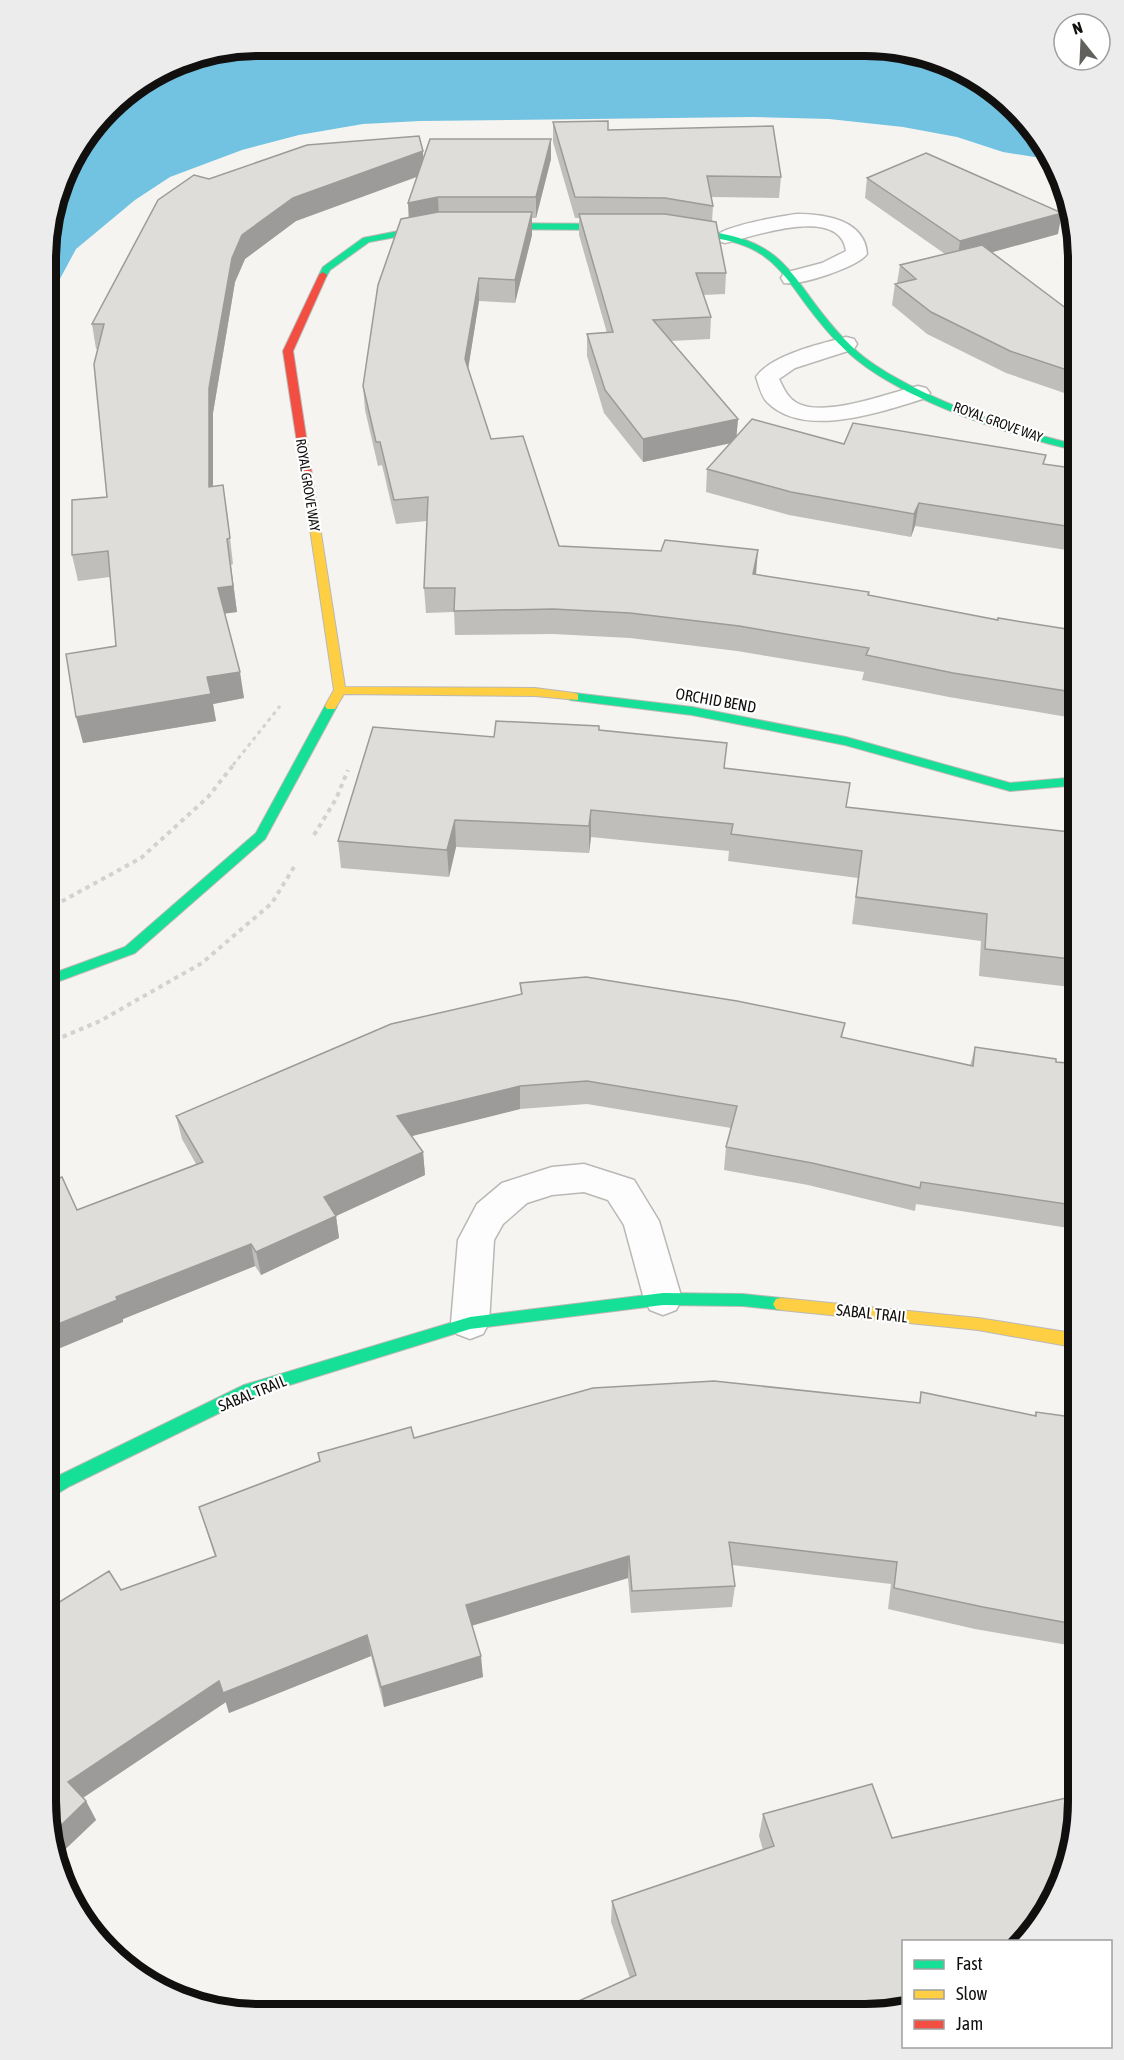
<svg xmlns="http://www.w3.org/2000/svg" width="1124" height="2060" font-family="'Asap Condensed',sans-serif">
  <rect width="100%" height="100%" fill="#f6f4f1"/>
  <path fill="#72c2e2" d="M 258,45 L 907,49 L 1006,98 L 1047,159 L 1003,152 L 957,137 L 903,127 L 829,119 L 752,117 L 420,121 L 363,124 L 299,135 L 242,150 L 170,177 L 135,200 L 76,249 L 47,303 L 47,231 L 67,164 L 117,98 L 177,61 Z"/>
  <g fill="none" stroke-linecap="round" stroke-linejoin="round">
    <defs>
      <path id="street" d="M 797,214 C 825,214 865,220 867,254 C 858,267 800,286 784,283 L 781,278 L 784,273 L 822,263 L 846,251 C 840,204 752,237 725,243 L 718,241 L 715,237 C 722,226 782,216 797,214 Z
        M 846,337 L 854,339 L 857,344 L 854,349 L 795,368 L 779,379 C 784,389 788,399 799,404 C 828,417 888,393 918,386 L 926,388 L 930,393 L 926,398 C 883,411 804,440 767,402 C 761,396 759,385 756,377 C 771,355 820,344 846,337 Z
        M 584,1164 L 634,1180 L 659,1221 L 682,1299 L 676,1310 L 663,1315 L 650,1310 L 644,1299 L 624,1225 L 608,1200 L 584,1192 L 552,1195 L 527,1203 L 503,1224 L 494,1240 L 489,1323 L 483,1334 L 470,1339 L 457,1334 L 451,1323 L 458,1240 L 477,1204 L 502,1183 L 552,1167 Z"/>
      <path id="fast" d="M 439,223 L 624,224 L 628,227 L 624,230 L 439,229 L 369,242 L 330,270 L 326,277 L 319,275 L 323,267 L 363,238 Z
        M 675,226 C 704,231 737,233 763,248 C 786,261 800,284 815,304 C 830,324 846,343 865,358 C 917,397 1015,431 1079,445 L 1079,451 C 1014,437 909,402 857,360 C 839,346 824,328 811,311 C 794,289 780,264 756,251 C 730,237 700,237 672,231 L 671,229 Z
        M 574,693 L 692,707 L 846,737 L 1010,783 L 1079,777 L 1079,785 L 1010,791 L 845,745 L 692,715 L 570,700 L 570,694 Z
        M 331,702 L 337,706 L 265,839 L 135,953 L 46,986 L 46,976 L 125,947 L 256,833 L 325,706 Z
        M 663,1293 L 743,1294 L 781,1298 L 786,1299 L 789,1304 L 786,1309 L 781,1310 L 743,1306 L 663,1305 L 470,1329 L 254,1396 L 70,1486 L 45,1501 L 45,1485 L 58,1476 L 244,1385 L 470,1317 Z"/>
      <path id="slow" d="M 310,492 L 315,495 L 345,687 L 535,688 L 574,693 L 578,694 L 578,700 L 535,696 L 344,694 L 335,709 L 327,709 L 325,706 L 334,690 L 305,495 Z
        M 781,1298 L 978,1318 L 1079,1334 L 1079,1348 L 978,1330 L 781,1310 L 776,1309 L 773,1304 L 776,1299 Z"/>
      <path id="jam" d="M 323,272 L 327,275 L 293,351 L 315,495 L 310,498 L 305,495 L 283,351 L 319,275 Z"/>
    </defs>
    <use href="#street" stroke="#bab8b6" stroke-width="3"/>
    <use href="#fast" stroke="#bab8b6" stroke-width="2"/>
    <use href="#slow" stroke="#bab8b6" stroke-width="2"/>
    <use href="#jam" stroke="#bab8b6" stroke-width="2"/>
    <path stroke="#d2d2d2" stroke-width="3" stroke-dasharray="4 4" stroke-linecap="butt" d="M 233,765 L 280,706"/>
    <path stroke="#d2d2d2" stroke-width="4" stroke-dasharray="4.5 4.5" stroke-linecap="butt" d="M 314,835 L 336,799 L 348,770
      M 46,910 L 141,858 L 208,797 L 235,763
      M 46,1044 L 100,1021 L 202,963 L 272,903 L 294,867"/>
    <use href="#street" fill="#fefdfd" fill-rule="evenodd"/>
    <use href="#fast" fill="#16e098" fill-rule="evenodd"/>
    <use href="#slow" fill="#ffcf43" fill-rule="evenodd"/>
    <use href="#jam" fill="#f24e42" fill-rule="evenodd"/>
  </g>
  <path fill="#c0bebb" d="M 553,122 L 608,130 L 781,177 L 779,198 L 711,197 L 713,206 L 712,222 L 726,273 L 725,294 L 703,295 L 711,317 L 710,339 L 671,341 L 738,419 L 736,437 L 844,444 L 1044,464 L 1079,469 L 1079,552 L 915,526 L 911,537 L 789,515 L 706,492 L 707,469 L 731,443 L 643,462 L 604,413 L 587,356 L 587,334 L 607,333 L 579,235 L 579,218 L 575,218 L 553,142 Z
    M 423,151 L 423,158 L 551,159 L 536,218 L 532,218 L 532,235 L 515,303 L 479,301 L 468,369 L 491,439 L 559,546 L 756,574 L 869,595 L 998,620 L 1079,631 L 1079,719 L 949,697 L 862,680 L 864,672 L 737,651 L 630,638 L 553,634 L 455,635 L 454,612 L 426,613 L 424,588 L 427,521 L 396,524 L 382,465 L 378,466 L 365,410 L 363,386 L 409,218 L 417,177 L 296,221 L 245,259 L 235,282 L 213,413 L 213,486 L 227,511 L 233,564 L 231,565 L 237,612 L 224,613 L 244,698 L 213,704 L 216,721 L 83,743 L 116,646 L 110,577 L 78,581 L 72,555 L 107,497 L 98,349 L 96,349 L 92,324 L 209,179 Z
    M 867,178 L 1058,234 L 992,252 L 1079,318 L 1079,398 L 1006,373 L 927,334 L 892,305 L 895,284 L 897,283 L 900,265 L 945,254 L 865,198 Z
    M 599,730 L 725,768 L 846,807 L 1079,833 L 1079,988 L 979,976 L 981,941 L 852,924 L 858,878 L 728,861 L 729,851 L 591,837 L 589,853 L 456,847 L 449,877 L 341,868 L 338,841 L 494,737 Z
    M 520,983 L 845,1023 L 842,1037 L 970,1066 L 975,1047 L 1056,1062 L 1079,1064 L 1079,1234 L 1075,1233 L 1075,1229 L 916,1204 L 915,1211 L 808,1185 L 724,1170 L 726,1147 L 731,1128 L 587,1104 L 520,1109 L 412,1136 L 423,1152 L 425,1175 L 336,1216 L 339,1238 L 261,1275 L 255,1266 L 123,1319 L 123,1322 L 77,1210 L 196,1164 L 182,1139 L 176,1116 L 521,994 Z
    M 921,1392 L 1034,1416 L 1036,1412 L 1079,1418 L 1079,1647 L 975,1629 L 888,1609 L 891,1584 L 732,1565 L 735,1586 L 732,1607 L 631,1613 L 628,1578 L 472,1625 L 483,1677 L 384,1707 L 371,1656 L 229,1713 L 226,1702 L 83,1798 L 86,1801 L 96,1820 L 55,1859 L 121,1590 L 215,1557 L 199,1507 L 320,1461 L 318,1453 L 414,1438 L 919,1403 Z
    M 1079,1795 L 630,1978 L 611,1922 L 612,1901 L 763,1850 L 759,1836 L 763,1814 L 892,1838 Z"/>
  <path fill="#9c9b99" d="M 551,139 L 551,159 L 536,218 L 536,197 Z
    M 423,151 L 424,174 L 296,221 L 245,259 L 235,282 L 213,413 L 213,512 L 209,487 L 209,388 L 232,258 L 242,235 L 293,198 Z
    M 438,197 L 439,218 L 409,224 L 408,203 Z
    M 532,212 L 532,235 L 515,303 L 515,280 Z
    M 1062,213 L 1058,234 L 957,262 L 960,241 Z
    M 479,278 L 479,301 L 466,382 L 465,359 Z
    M 738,419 L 736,442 L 643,462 L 643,439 Z
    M 919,503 L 915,526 L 911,537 L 914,514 Z
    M 227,539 L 237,612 L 222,614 L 218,588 Z
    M 758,550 L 756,575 L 753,574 Z
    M 240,672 L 244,698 L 213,704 L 216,721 L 83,743 L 76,717 L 207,677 Z
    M 591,810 L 591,837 L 589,853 L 589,826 Z
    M 455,820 L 456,847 L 449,877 L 447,850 Z
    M 520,1086 L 520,1109 L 400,1139 L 397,1116 Z
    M 423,1152 L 425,1175 L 336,1216 L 339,1238 L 261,1275 L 256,1252 L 324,1197 Z
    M 251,1244 L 255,1266 L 123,1319 L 123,1322 L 46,1354 L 46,1329 L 116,1297 Z
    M 629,1556 L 628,1578 L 468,1627 L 466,1605 Z
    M 367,1635 L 371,1656 L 229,1713 L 223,1693 Z
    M 481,1656 L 483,1677 L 384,1707 L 381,1687 Z
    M 219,1681 L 226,1702 L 78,1801 L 68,1782 Z
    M 86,1801 L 96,1820 L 55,1859 L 51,1835 Z"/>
  <path fill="#dfddda" stroke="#9c9b99" stroke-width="1.5" d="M 608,121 L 608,130 L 773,126 L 781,177 L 707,176 L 713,206 L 665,198 L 575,197 L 553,122 Z
    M 419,136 L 423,151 L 293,198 L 242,235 L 232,258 L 209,388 L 209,487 L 223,485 L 230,538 L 227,539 L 233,586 L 218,588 L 240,672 L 207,677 L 211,694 L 76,717 L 66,654 L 116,646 L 108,551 L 72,555 L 72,500 L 107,497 L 94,364 L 104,324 L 92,324 L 158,200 L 194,175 L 209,179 L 307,145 Z
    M 430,139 L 551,139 L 536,197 L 438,197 L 408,203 Z
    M 926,153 L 1062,213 L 960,241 L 867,178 Z
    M 438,212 L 532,212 L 515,280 L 479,278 L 465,359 L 491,439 L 523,436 L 559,546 L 661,551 L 665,540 L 758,550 L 753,574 L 869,592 L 868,595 L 998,620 L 998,618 L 1079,631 L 1079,693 L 953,673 L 866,655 L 869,648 L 739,626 L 630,613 L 553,609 L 454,611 L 455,588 L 424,588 L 428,497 L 394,500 L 380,442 L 376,442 L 363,386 L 378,285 L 401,219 Z
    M 579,214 L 665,214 L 716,222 L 726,273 L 696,273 L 711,317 L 653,320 L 738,419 L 643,439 L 605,390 L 587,334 L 613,332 Z
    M 982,245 L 1079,318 L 1079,374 L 1010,351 L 931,312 L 895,284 L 916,279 L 900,265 Z
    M 752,419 L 844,444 L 853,423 L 1046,455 L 1043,464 L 1079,469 L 1079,528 L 919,503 L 914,514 L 791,492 L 707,469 Z
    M 496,721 L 599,726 L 599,730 L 727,743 L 724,768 L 850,783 L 846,807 L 1079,833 L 1079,960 L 985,949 L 987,914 L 856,897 L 862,851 L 731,834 L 733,824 L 591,810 L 589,826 L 455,820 L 447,850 L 338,841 L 373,727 L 494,737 Z
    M 586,977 L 737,1001 L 845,1023 L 841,1037 L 973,1066 L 975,1047 L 1056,1059 L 1056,1062 L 1079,1064 L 1079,1206 L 921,1182 L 920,1188 L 812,1163 L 726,1147 L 737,1106 L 587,1081 L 520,1086 L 397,1116 L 423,1152 L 324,1197 L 336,1216 L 256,1252 L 251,1244 L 116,1297 L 117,1300 L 46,1329 L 46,1183 L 62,1177 L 77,1210 L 203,1162 L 176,1116 L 391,1024 L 522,994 L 520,983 Z
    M 714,1381 L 920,1403 L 921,1392 L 1036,1416 L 1036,1412 L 1079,1418 L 1079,1625 L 983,1607 L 894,1588 L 897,1562 L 729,1542 L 735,1586 L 632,1591 L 629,1556 L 466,1605 L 481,1656 L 381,1687 L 367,1635 L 223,1693 L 219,1681 L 68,1782 L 86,1801 L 51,1835 L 45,1802 L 45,1611 L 109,1571 L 121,1590 L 216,1556 L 199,1507 L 320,1461 L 318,1453 L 411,1427 L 414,1438 L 593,1388 Z
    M 872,1784 L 892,1838 L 1079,1795 L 1079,1816 L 1063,1883 L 1035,1932 L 1024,1941 L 903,1941 L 903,2009 L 866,2015 L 550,2014 L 636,1975 L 612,1901 L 774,1846 L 763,1814 Z"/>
  <g text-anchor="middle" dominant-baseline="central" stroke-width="4.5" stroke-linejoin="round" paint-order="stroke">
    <g font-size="14" fill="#11100e" stroke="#fff">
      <text transform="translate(998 422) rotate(20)">ROYAL GROVE WAY</text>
      <text transform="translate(308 485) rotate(81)">ROYAL GROVE WAY</text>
    </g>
    <g font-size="16" fill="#11100e" stroke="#fff">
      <text transform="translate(716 700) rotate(10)">ORCHID BEND</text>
      <text transform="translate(872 1313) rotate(6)">SABAL TRAIL</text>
      <text transform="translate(252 1393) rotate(-22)">SABAL TRAIL</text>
    </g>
  </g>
  <path d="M0 0H1124V2060H0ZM259 56H865A203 203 0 0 1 1068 259V1801A203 203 0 0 1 865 2004H259A203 203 0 0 1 56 1801V259A203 203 0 0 1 259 56Z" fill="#ececec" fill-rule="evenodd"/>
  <path fill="none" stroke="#11100e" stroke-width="8" d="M259 56H865A203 203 0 0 1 1068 259V1801A203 203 0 0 1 865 2004H259A203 203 0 0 1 56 1801V259A203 203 0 0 1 259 56Z"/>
  <rect x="902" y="1940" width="210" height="108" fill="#ffffff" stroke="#a09f9f" stroke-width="1.5"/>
  <rect x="914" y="1960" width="30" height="9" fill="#16e098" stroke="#a09f9f" stroke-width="1.5"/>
  <text x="956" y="1970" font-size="18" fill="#11100e">Fast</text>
  <rect x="914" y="1990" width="30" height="9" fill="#ffcf43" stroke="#a09f9f" stroke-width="1.5"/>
  <text x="956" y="2000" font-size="18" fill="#11100e">Slow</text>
  <rect x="914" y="2020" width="30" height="9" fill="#f24e42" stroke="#a09f9f" stroke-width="1.5"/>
  <text x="956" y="2030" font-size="18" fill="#11100e">Jam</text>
  <g transform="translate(1082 42) rotate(342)"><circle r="28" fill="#ffffff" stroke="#a09f9f" stroke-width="1.5"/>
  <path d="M0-4.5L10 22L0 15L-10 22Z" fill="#61605d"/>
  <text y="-9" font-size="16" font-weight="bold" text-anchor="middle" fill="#11100e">N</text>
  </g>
</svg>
